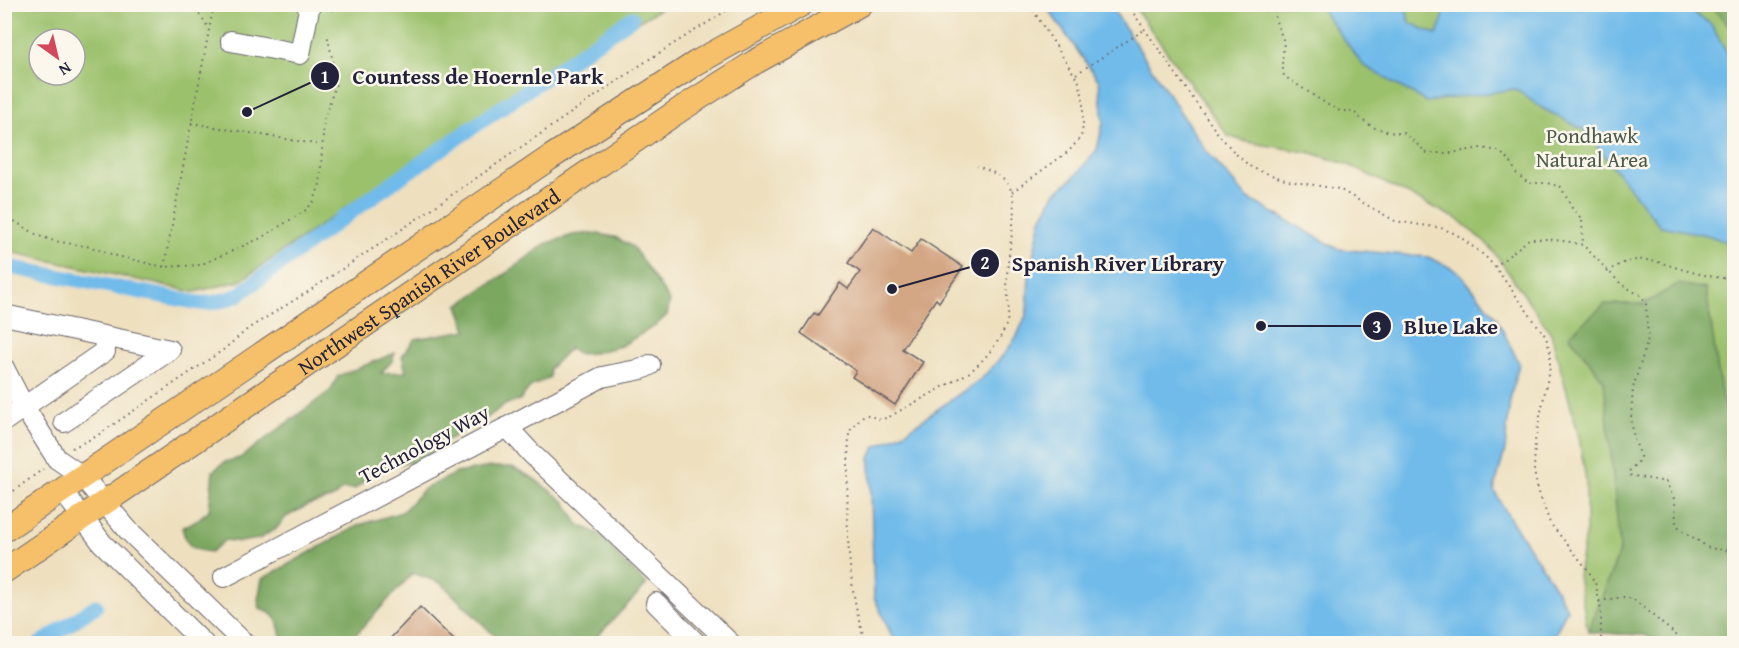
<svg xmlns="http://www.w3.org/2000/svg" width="1739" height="648" font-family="'Gentium Book Plus',serif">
  <rect width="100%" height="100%" fill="#fbf7ec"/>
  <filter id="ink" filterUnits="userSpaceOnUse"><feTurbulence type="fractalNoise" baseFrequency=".0167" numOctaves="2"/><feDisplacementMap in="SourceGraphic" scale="12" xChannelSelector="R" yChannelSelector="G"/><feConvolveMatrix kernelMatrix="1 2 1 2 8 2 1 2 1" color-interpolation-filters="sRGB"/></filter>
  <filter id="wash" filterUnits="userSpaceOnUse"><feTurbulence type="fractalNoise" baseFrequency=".008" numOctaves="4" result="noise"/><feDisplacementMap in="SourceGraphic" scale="24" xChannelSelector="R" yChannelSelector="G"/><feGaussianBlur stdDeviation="1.35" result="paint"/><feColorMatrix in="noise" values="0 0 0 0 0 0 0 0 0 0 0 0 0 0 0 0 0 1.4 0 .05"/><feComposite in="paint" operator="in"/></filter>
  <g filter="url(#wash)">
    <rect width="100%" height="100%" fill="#eee0bf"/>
    <path fill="#9bc16c" stroke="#5e7254" stroke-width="1.5" fill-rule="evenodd" d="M 5,5 L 666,5 L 430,149 L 240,281 L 194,292 L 5,251 ZM 39,39 L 75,39 L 75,75 L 39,75 Z
      M 1133,5 L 1734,5 L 1734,643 L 1669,643 L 1643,635 L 1588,632 L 1578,576 L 1586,530 L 1586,481 L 1579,437 L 1551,333 L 1491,248 L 1459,220 L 1349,165 L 1312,153 L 1247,142 L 1228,136 Z"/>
    <path fill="#7ca760" stroke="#4f644e" stroke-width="1.5" d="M 1710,5 L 1734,5 L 1734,31 Z
      M 592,233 L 615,237 L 633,247 L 670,301 L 667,315 L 655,326 L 621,346 L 593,353 L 578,354 L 570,348 L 549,369 L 550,377 L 530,387 L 520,400 L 504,405 L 487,418 L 468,424 L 453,437 L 440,443 L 431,453 L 417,462 L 398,464 L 371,475 L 355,489 L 342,489 L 333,498 L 308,505 L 286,517 L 277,528 L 259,539 L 240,542 L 225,540 L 211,552 C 191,550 187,546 182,528 L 197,520 L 209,510 L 213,471 L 225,462 L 240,458 L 331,390 L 338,376 L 395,353 L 392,361 L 381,373 L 406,372 L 402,356 L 415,339 L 467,330 L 458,305 L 508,272 L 545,244 L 573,235 Z
      M 1678,284 L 1706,289 L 1722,399 L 1734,422 L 1734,643 L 1669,643 L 1643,635 L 1588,632 L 1620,550 L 1604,381 L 1569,335 L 1605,304 L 1644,304 Z
      M 490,467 L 512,467 L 533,478 L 565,502 L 578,524 L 601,535 L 623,562 L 647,584 L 591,643 L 502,643 L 441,583 L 413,573 L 348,643 L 282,643 C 278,624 280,616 260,608 L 258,600 L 262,579 L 359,525 L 402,512 L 424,489 L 456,473 Z"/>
    <path fill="#71bbea" stroke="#4a6e92" stroke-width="1.5" d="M 1045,5 L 1110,5 L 1204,148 L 1247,198 L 1338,249 L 1428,257 L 1458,271 L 1496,317 L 1519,363 L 1510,400 L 1505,450 L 1494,490 C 1515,532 1546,567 1567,609 L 1551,643 L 895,643 L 874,597 L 870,458 L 875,447 L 905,432 L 982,378 L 1006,352 L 1017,336 L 1027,313 L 1029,275 L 1041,219 L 1055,193 L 1074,177 L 1097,150 L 1103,122 L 1099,81 Z
      M 1606,5 L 1610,7 L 1683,6 L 1711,24 L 1734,67 L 1734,245 L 1707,235 L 1660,226 L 1584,130 L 1542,108 L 1515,89 L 1426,102 L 1363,65 L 1318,5 L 1405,5 L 1410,23 L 1437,35 L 1447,5 Z"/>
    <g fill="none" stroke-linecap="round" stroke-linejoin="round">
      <path stroke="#71bbea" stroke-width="15" d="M 4,266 L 199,303 C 214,304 225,301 238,295 L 376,194 L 632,18
        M 40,644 L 96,606"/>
    </g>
    <g id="blocks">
      <path fill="#d3a684" d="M 873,227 L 911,253 L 921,239 L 963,267 L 939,302 L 936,299 L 902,349 L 923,362 L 895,405 L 852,377 L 856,371 L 801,333 L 814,313 L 818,315 L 840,283 L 848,289 L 860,272 L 848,263 Z
        M 420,607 L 458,644 L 385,644 Z"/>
    </g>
  </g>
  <g filter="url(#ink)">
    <use href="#blocks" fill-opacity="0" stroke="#696469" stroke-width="1.5"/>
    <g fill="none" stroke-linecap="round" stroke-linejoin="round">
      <defs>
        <path id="minor" d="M 231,41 L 300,54 L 310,4
          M 4,315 L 170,350 L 64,422
          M 4,368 L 24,407 L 105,351 L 104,336
          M 4,421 L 24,407 L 57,459 L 82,476 L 128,530 L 245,644
          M 508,428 L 532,454 L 731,644
          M 62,490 L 102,543 L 204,644
          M 224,577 L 602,377 L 642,369 L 650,365
          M 656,603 L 697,644"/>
        <g id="major">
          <path d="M 4,530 L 548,159 L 696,63 L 802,4"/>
          <path id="s1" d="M 4,571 L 681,109 L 755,62 L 860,4"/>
        </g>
      </defs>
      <use href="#minor" stroke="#696469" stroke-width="22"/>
      <use href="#major" stroke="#696469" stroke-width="26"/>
      <path stroke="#696469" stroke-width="2" stroke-dasharray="1.5 4.5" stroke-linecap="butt" d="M 193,4 L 208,27
        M 1127,4 L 1218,134 L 1236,154 L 1252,168 L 1288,181 L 1339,189 L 1395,221 L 1441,228 L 1456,234 L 1485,256 L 1495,267 L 1546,337 L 1550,352 L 1550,367 L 1535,441 L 1534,471 L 1538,490 L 1550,523 L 1588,570 L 1596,585 L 1601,611 L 1601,644
        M 1275,4 L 1275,19 L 1284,42 L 1282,62 L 1284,76 L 1328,105 L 1340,111 L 1353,111 L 1362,120 L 1375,128 L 1394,133 L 1404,133 L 1427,153 L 1451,153 L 1481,148 L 1498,151 L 1510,160 L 1516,173 L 1528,183 L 1547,183 L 1561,187 L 1573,210 L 1582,219 L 1583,245
        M 332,11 L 334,4
        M 1076,74 L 1144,30
        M 191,123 L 321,145
        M 1012,192 L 1069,151 L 1081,137 L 1083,126 L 1083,98 L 1079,82 L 1029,4
        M 4,215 L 39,236 L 54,241 L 91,247 L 117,256 L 164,267 L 200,265 L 261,238 L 306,210 L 314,201 L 320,184 L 324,119 L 337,81 L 327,34
        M 164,267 L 214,4
        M 1495,267 L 1529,239 L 1547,239 L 1570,242 L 1583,245 L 1622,285 L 1642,296 L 1646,304 L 1648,339 L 1633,388 L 1631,417 L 1634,439 L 1640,454 L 1640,460 L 1630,470 L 1629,475 L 1666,482 L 1675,501 L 1676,523 L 1680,529 L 1709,548 L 1726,550 L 1734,558
        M 1607,272 C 1640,249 1659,264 1692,272 C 1706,276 1720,278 1734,279
        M 72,448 L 95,437 L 223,350 L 249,328 L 306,293 L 392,236 L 648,60 L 737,4
        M 4,498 L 43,469
        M 1599,601 L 1623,597 L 1633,599 L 1687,644
        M 866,644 C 843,575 847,504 849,433 L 852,427 L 865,414 L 878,419 L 887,418 L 970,372 C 984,360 1000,342 1006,325 C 1011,309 1007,295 1007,279 C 1007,253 1018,217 1012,193 C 1008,177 990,171 977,166"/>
      <use href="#minor" stroke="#fff" stroke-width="20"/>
      <use href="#major" stroke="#f6c06b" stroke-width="24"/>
    </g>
  </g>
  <g text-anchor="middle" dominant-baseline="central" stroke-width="5" stroke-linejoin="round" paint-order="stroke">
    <g font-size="21" fill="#4c5a4c" stroke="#fbf7ec">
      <text x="1592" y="135">Pondhawk<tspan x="1592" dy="24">Natural Area</tspan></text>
    </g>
    <g font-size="21" fill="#22223b" stroke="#fbf7ec">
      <text stroke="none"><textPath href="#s1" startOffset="514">Northwest Spanish River Boulevard</textPath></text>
      <text transform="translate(424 444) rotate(-28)">Technology Way</text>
    </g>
  </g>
  <path fill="none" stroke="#22223b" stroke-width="2" d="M247 112L325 76M892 289L985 263M1261 326L1377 326"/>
  <g fill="#22223b" stroke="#fbf7ec" stroke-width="2">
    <circle cx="247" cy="112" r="6"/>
    <circle cx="892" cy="289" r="6"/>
    <circle cx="1261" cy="326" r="6"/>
    <circle cx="325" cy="76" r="15"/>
    <circle cx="985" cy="263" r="15"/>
    <circle cx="1377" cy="326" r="15"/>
  </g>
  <g font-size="18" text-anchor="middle" font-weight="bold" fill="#fff">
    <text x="325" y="83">1</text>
    <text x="985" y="269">2</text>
    <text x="1377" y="333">3</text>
  </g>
  <g font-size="22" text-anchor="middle" font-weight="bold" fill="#22223b" stroke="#fbf7ec" stroke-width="5" stroke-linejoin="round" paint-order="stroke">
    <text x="478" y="84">Countess de Hoernle Park</text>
    <text x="1118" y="271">Spanish River Library</text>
    <text x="1451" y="334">Blue Lake</text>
  </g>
  <rect width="1739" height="648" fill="none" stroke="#fbf7ec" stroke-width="24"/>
  <g transform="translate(57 57) rotate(146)"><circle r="28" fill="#fbf7ec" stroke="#a4a2a5" stroke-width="1.5"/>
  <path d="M0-4.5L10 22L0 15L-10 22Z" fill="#d1495b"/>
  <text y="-9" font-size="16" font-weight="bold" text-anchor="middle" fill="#22223b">N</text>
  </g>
</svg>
